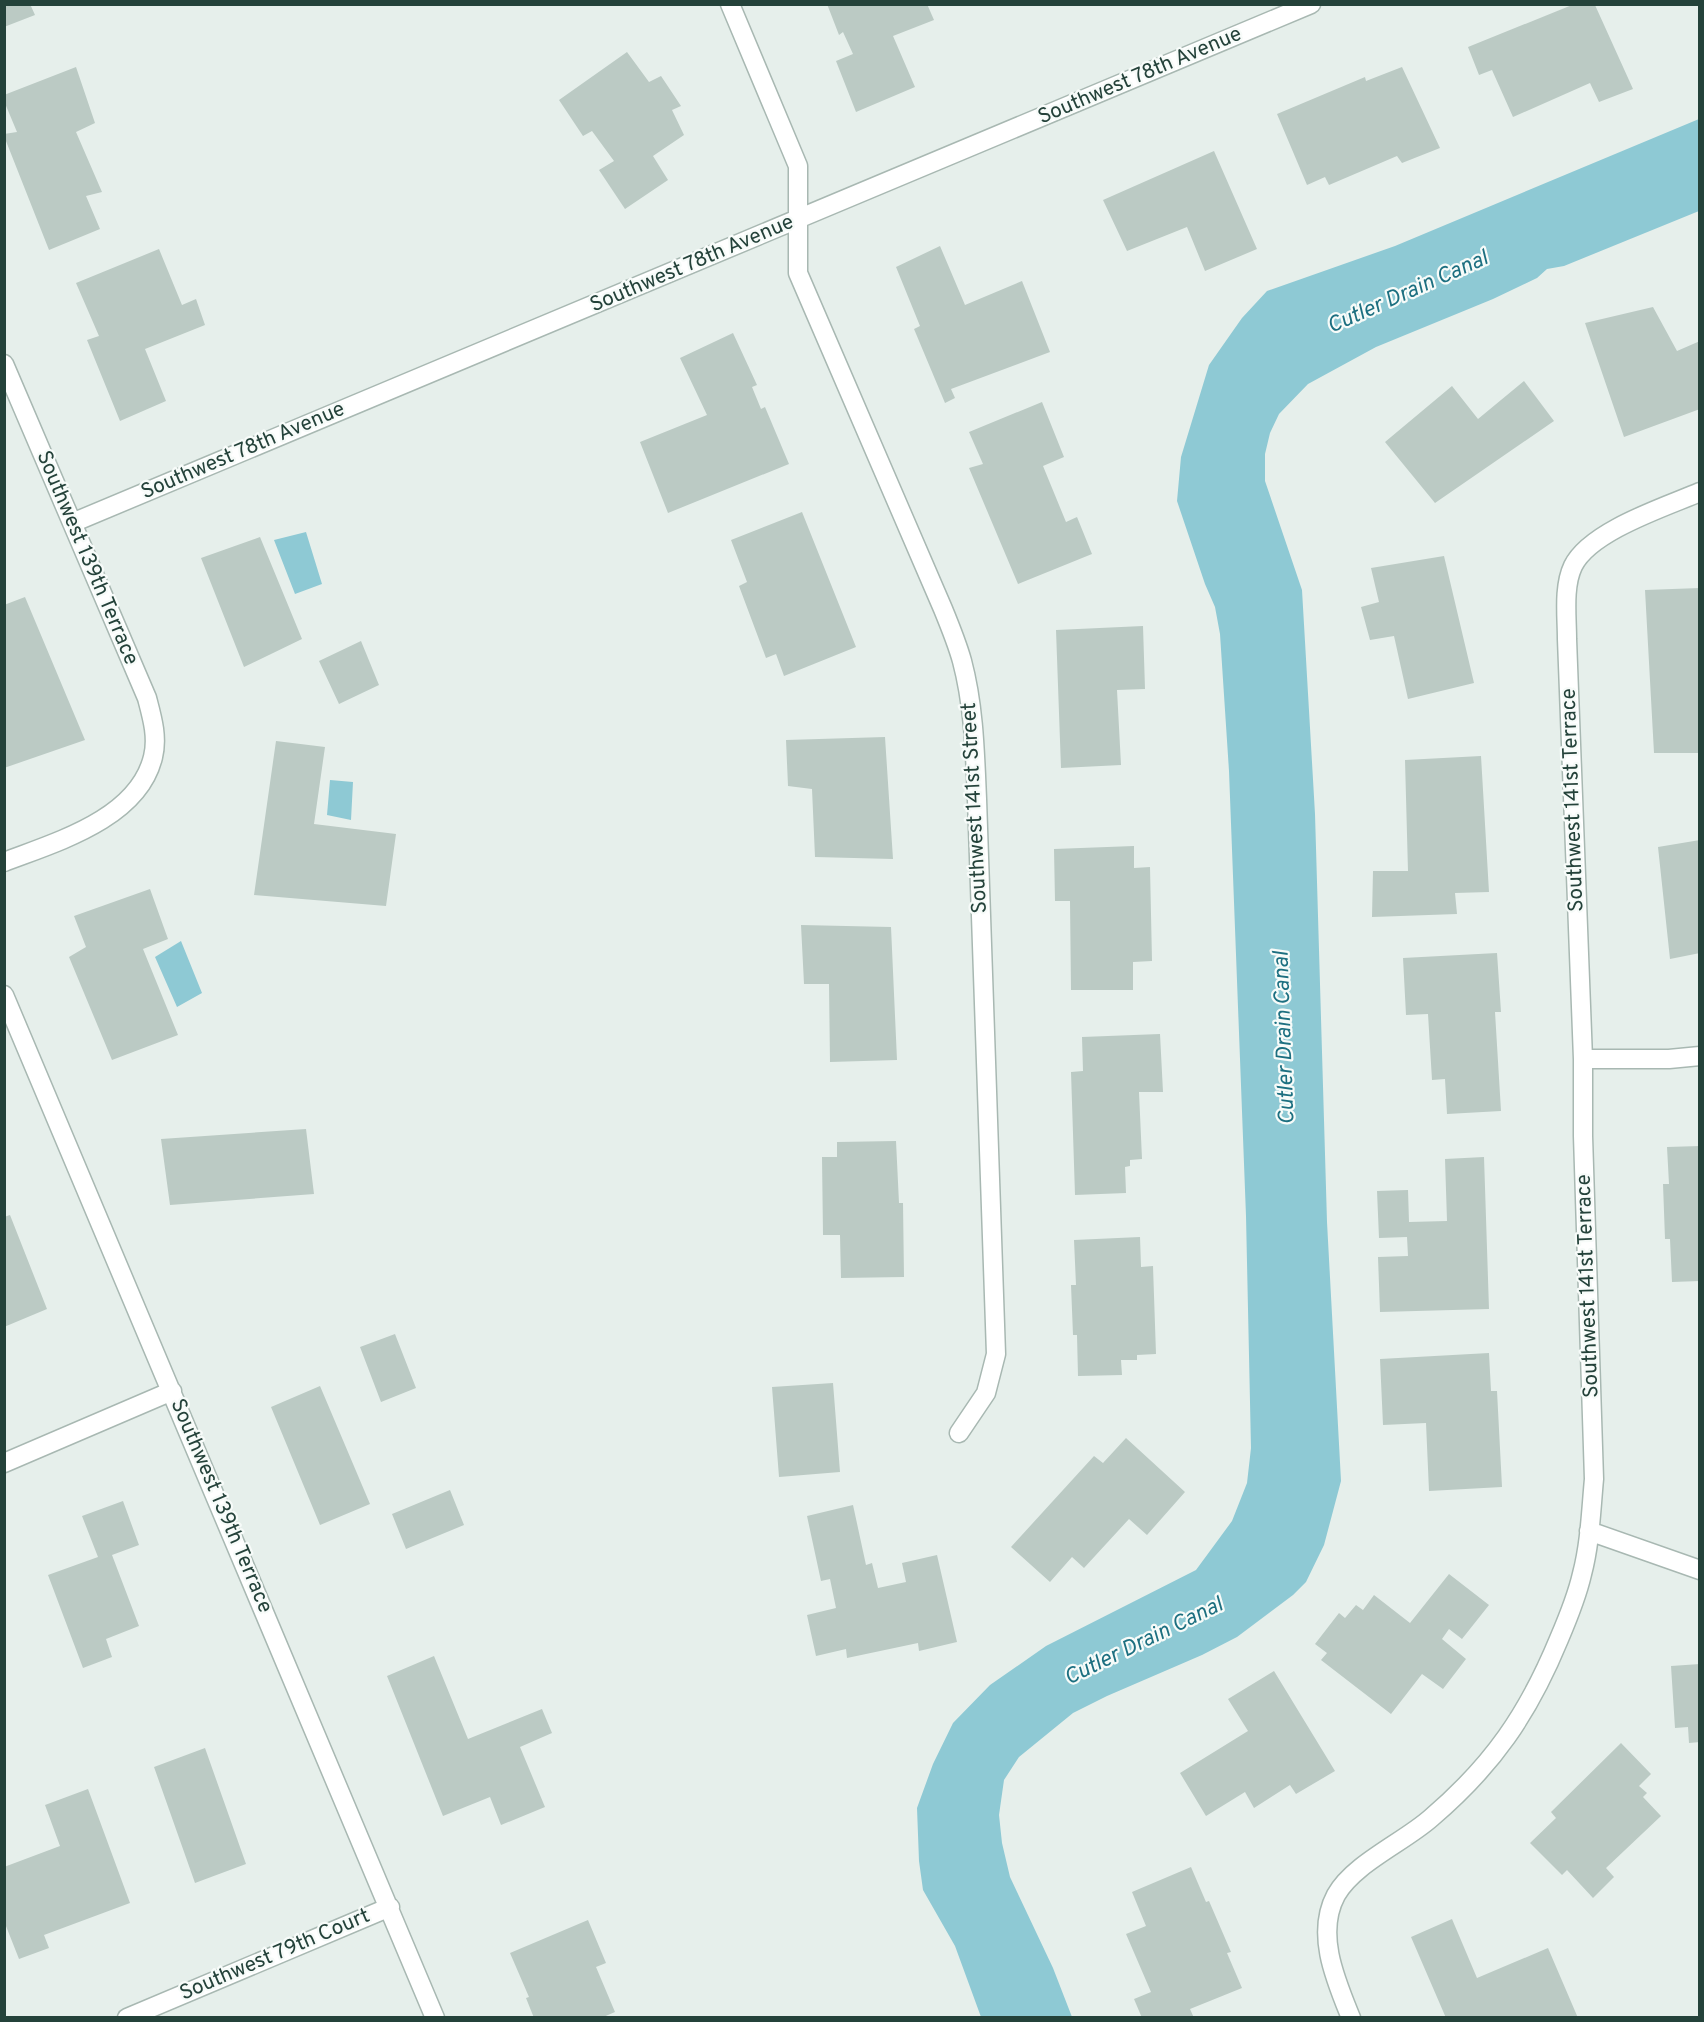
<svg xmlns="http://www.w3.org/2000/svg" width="1704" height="2022" font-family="Overpass,sans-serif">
  <rect width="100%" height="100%" fill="#e6efeb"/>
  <path fill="#8ec9d4" d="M 1699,119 L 1699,211 L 1564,266 L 1547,269 L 1537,278 L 1493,299 L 1376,347 L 1308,384 L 1279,414 L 1270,433 L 1265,454 L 1265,481 L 1302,590 L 1315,814 L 1327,1222 L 1341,1481 L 1324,1545 L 1306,1582 L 1293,1595 L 1237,1637 L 1202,1655 L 1107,1696 L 1073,1713 L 1019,1757 L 1004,1780 L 999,1815 L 1002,1843 L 1010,1877 L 1053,1968 L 1072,2017 L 981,2017 L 955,1946 L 923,1890 L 919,1861 L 917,1808 L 933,1764 L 953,1723 L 990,1685 L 1046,1646 L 1196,1570 L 1232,1521 L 1247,1483 L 1251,1448 L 1246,1216 L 1229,771 L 1220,634 L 1215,607 L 1205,584 L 1177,501 L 1181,457 L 1209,365 L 1242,318 L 1267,291 L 1395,246 Z
    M 306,532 L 322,584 L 295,594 L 274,540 Z
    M 330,780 L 353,782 L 351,820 L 327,815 Z
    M 181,941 L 202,993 L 177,1007 L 155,957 Z"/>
  <path fill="#bbcac4" d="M 4,4 L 30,4 L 35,15 L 4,27 Z
    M 827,4 L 927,4 L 934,20 L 893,36 L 915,87 L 856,112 L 836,61 L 853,54 L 843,32 L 839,35 Z
    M 1572,5 L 1595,5 L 1633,89 L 1599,102 L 1590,83 L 1513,117 L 1492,70 L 1479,75 L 1468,47 Z
    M 627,52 L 649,82 L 661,76 L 681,106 L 672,110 L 684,135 L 653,156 L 668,180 L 625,209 L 599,170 L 614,161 L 592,131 L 583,136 L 559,100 Z
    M 76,67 L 95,123 L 76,132 L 102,192 L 86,196 L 100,229 L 49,250 L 4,136 L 4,134 L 17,132 L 4,101 L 4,95 Z
    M 1402,67 L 1440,148 L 1402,163 L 1397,156 L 1329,185 L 1325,177 L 1307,185 L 1277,114 L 1365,77 L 1366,81 Z
    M 1214,151 L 1257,249 L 1205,271 L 1187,227 L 1127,251 L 1103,200 Z
    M 940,246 L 965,305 L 1022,281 L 1050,352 L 951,389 L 955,398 L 945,403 L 914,329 L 920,326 L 896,267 Z
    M 159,249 L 182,305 L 196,299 L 205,325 L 145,349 L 166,401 L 120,421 L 87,340 L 99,336 L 76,283 Z
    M 1653,307 L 1677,351 L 1700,341 L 1700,409 L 1624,437 L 1585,323 Z
    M 733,333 L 757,385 L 752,387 L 761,409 L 765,407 L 789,464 L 668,513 L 640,442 L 707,415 L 680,358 Z
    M 1524,381 L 1554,421 L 1435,503 L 1385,442 L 1452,386 L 1478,419 Z
    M 1042,402 L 1064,457 L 1043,466 L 1066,522 L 1077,517 L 1092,554 L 1018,584 L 969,468 L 983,464 L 969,432 Z
    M 802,512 L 856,647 L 784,676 L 776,654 L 766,658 L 739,586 L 747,582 L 731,540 Z
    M 260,537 L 302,639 L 244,667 L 201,558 Z
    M 1444,556 L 1474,683 L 1408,699 L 1394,636 L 1370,640 L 1361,607 L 1379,602 L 1371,568 Z
    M 1700,588 L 1700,753 L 1654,753 L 1645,590 Z
    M 25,597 L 85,740 L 4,768 L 4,605 Z
    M 1143,626 L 1145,689 L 1117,690 L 1121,765 L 1061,768 L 1056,630 Z
    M 361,641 L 379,685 L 339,704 L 319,661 Z
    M 885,737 L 893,859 L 815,857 L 812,789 L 788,786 L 786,740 Z
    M 276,741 L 325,747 L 314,824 L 396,834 L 386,906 L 254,895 Z
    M 1481,756 L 1489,892 L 1455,893 L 1457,914 L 1372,917 L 1373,871 L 1408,871 L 1405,760 Z
    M 1700,840 L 1700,953 L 1670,959 L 1658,847 Z
    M 1134,846 L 1134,868 L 1150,867 L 1152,961 L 1133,962 L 1133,990 L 1071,990 L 1070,901 L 1055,901 L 1054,849 Z
    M 150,889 L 168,939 L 143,949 L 178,1035 L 112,1060 L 69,957 L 86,947 L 74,916 Z
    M 801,925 L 891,927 L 897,1060 L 830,1062 L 829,984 L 804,984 Z
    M 1497,953 L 1501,1012 L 1495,1012 L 1501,1111 L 1447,1114 L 1445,1079 L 1432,1080 L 1428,1014 L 1406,1015 L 1403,958 Z
    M 1160,1034 L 1163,1092 L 1139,1092 L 1142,1159 L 1130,1160 L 1130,1166 L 1125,1167 L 1126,1193 L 1075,1195 L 1071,1072 L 1083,1071 L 1082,1037 Z
    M 306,1129 L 314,1194 L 170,1205 L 161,1139 Z
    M 896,1141 L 899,1203 L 903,1203 L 904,1277 L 841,1278 L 840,1235 L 823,1235 L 822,1157 L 837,1157 L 837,1142 Z
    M 1700,1146 L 1700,1281 L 1672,1282 L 1670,1239 L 1665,1239 L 1663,1184 L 1669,1184 L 1667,1147 Z
    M 1484,1157 L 1489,1309 L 1380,1312 L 1378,1257 L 1408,1256 L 1407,1237 L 1379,1238 L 1377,1191 L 1408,1190 L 1409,1222 L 1447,1221 L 1445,1159 Z
    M 10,1215 L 47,1309 L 4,1327 L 4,1217 Z
    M 1140,1237 L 1141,1267 L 1153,1266 L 1156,1354 L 1137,1355 L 1137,1360 L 1121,1360 L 1122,1375 L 1078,1376 L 1077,1335 L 1073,1335 L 1071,1285 L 1076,1285 L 1074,1240 Z
    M 395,1334 L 416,1388 L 381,1402 L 360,1347 Z
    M 1489,1353 L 1491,1391 L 1497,1391 L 1502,1487 L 1429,1491 L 1426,1423 L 1383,1425 L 1380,1359 Z
    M 833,1383 L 840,1472 L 779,1477 L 772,1387 Z
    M 320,1386 L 370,1504 L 320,1525 L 271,1407 Z
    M 1126,1438 L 1185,1492 L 1147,1535 L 1129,1519 L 1084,1568 L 1072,1557 L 1050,1582 L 1011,1547 L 1094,1456 L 1103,1463 Z
    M 450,1490 L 464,1525 L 406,1549 L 392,1514 Z
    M 123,1501 L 139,1545 L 112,1555 L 139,1626 L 106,1639 L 112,1657 L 83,1668 L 48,1575 L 98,1557 L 82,1516 Z
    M 853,1505 L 866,1565 L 872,1563 L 878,1588 L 906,1582 L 902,1563 L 937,1555 L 957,1642 L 919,1651 L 918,1643 L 847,1658 L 846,1649 L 816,1656 L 807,1615 L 836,1608 L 830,1579 L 821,1581 L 807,1516 Z
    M 1449,1574 L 1489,1605 L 1462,1639 L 1449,1629 L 1442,1639 L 1466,1659 L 1443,1689 L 1422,1674 L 1391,1714 L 1321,1660 L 1327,1653 L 1315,1644 L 1339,1613 L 1345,1618 L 1356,1605 L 1363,1610 L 1374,1595 L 1410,1623 Z
    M 434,1656 L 468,1739 L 542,1709 L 552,1733 L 520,1747 L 545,1807 L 501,1825 L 490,1797 L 443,1816 L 387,1676 Z
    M 1700,1664 L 1700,1742 L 1689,1743 L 1688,1727 L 1675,1728 L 1671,1666 Z
    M 1274,1671 L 1335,1771 L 1296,1794 L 1290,1785 L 1254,1808 L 1245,1792 L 1206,1816 L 1180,1773 L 1248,1731 L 1228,1699 Z
    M 1621,1743 L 1651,1774 L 1639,1786 L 1647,1793 L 1643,1797 L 1661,1816 L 1606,1868 L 1614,1877 L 1593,1898 L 1567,1870 L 1562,1875 L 1530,1843 L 1556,1818 L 1551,1812 Z
    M 205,1748 L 246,1864 L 195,1883 L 154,1767 Z
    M 88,1789 L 130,1903 L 44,1935 L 49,1948 L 19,1959 L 4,1921 L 4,1867 L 60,1846 L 45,1805 Z
    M 1191,1867 L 1206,1902 L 1209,1901 L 1231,1952 L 1227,1953 L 1242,1988 L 1190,2009 L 1194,2018 L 1142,2018 L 1134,1999 L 1151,1992 L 1126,1934 L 1146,1926 L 1132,1892 Z
    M 1452,1919 L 1477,1978 L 1548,1948 L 1578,2018 L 1446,2018 L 1411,1937 Z
    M 588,1920 L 606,1963 L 596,1967 L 615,2012 L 601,2018 L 534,2018 L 526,1998 L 529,1997 L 510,1953 Z"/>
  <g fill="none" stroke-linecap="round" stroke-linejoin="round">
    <defs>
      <path id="minor" d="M 730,4 L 798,166 L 798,273 L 943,609 C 950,626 957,643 962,661 C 974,706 975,753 977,799 L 996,1354 L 986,1393 L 959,1433
        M 4,364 L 147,698 C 152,717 158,737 153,757 C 138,819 56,842 4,862
        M 72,523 L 1311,4
        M 4,995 L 435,2018
        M 1583,1059 L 1669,1059 L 1700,1056
        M 4,1463 L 172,1391
        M 1589,1531 L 1700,1570
        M 127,2018 L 390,1907
        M 1351,2018 C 1336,1981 1315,1934 1336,1895 C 1353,1864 1404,1842 1431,1818 C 1493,1765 1528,1714 1559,1639 C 1568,1618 1577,1596 1582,1574 C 1590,1544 1591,1511 1594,1479 L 1583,1136 L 1583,1059 L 1567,639 C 1567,617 1563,587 1573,566 C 1590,531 1665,507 1700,492"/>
    </defs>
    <use href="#minor" stroke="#a8b8b2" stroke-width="21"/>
    <use href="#minor" stroke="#fff" stroke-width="18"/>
  </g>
  <g text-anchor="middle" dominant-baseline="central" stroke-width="4.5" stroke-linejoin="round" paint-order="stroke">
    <g font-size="21" fill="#24423a" stroke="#f7fbf9">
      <text transform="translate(1140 76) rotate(-23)">Southwest 78th Avenue</text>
      <text transform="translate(692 264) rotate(-23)">Southwest 78th Avenue</text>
      <text transform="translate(243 451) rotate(-23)">Southwest 78th Avenue</text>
      <text transform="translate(87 558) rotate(67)">Southwest 139th Terrace</text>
      <text transform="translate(1573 800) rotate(-92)">Southwest 141st Terrace</text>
      <text transform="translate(975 808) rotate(-93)">Southwest 141st Street</text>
      <text transform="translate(1588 1286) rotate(-92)">Southwest 141st Terrace</text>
      <text transform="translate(221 1506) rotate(67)">Southwest 139th Terrace</text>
      <text transform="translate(275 1955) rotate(-23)">Southwest 79th Court</text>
    </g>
    <g font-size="22" font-style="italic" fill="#1c6f80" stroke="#f7fbf9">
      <text transform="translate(1408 293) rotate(-24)">Cutler Drain Canal</text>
      <text transform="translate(1285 1038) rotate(-92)">Cutler Drain Canal</text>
      <text transform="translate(1144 1642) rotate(-26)">Cutler Drain Canal</text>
    </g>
  </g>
  <rect width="1704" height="2022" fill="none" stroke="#24423a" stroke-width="12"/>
</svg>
